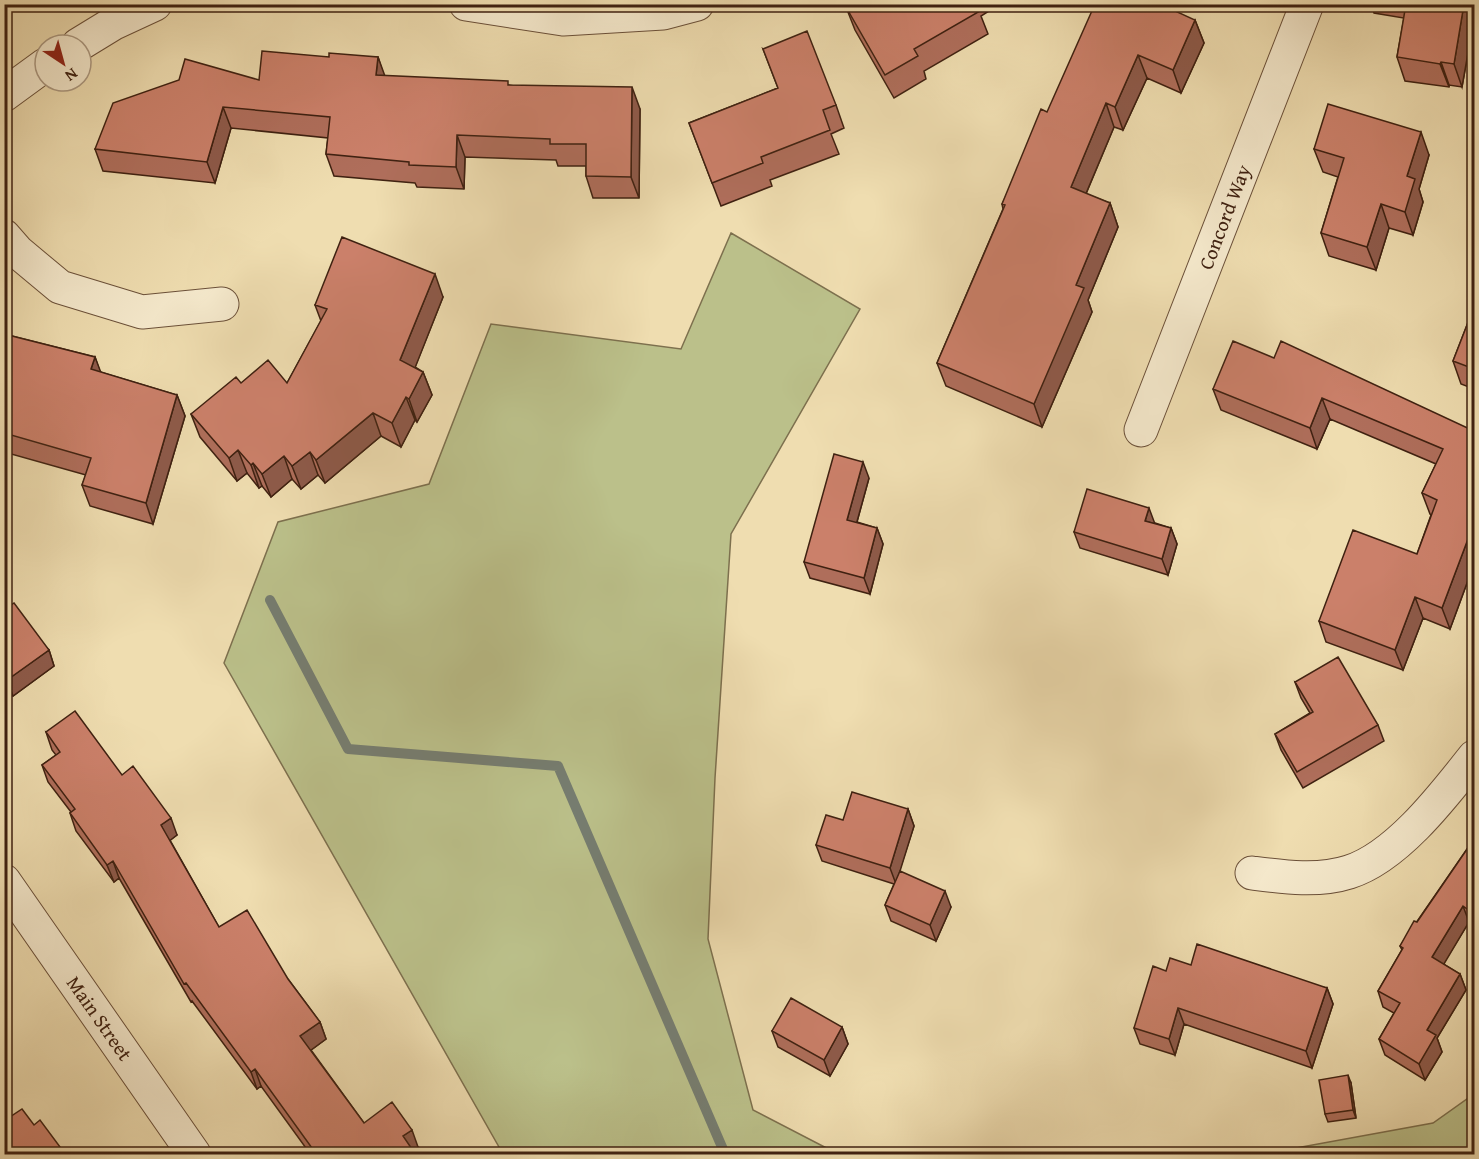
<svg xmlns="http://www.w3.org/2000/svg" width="1479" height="1159" font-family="'Gentium Book Plus',serif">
  <rect width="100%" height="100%" fill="#efddb0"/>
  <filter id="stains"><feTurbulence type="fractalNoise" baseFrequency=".00333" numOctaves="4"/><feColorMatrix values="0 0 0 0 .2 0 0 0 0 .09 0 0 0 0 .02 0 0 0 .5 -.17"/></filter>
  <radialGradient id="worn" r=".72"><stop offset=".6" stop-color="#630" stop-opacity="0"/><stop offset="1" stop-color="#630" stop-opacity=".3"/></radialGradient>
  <path fill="#bbc08a" stroke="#7d704e" stroke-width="1.5" d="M 731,233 L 860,309 L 731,534 L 715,778 L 708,939 L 753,1110 L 838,1154 L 503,1154 L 224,663 L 278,522 L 429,484 L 491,324 L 681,349 Z
    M 1474,1094 L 1474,1154 L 1263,1154 L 1433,1123 Z"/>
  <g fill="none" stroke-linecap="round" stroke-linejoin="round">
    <path stroke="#767d70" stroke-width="10" d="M 270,600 L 348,749 L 558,766 L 725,1154"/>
    <defs>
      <path id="minor" d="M 466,4 L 563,19 L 663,13 L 697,4
        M 78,45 L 114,23 L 155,4
        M 4,95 L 45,65
        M 4,236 L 18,252 L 60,287 L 142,312 L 222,304
        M 1141,430 L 1307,4
        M 1252,873 C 1283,877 1318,882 1349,872 C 1397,857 1444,795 1474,757
        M 4,881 L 194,1154"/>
    </defs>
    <use href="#minor" stroke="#6b5039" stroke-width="35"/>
    <use href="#minor" stroke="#f5e9cc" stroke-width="33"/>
  </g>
  <path fill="#af6e5b" stroke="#3f2111" stroke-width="1.5" d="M 850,4 L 1000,4 L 981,16 L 988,34 L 924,71 L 926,79 L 894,98 L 855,30 L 846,7 Z
    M 1371,4 L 1474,4 L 1474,19 L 1462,87 L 1449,85 L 1449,87 L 1405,81 L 1397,57 L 1404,18 L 1374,13 Z
    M 1195,20 L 1204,43 L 1181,93 L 1147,78 L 1123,130 L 1114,127 L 1086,194 L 1110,203 L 1118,227 L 1088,300 L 1092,312 L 1042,427 L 946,386 L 937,363 L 1003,209 L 1002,204 L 1047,112 Z
    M 763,49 L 836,105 L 844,128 L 831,134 L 839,154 L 770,180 L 772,186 L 721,206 L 689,123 L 778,88 Z
    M 329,57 L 378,57 L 384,76 L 509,85 L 640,109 L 639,198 L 593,198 L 586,176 L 586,166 L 558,166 L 556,160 L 465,157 L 464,189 L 417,187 L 415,183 L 334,176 L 326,154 L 328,138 L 231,128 L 215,183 L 103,171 L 95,149 L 259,80 Z
    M 1314,149 L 1429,155 L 1419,189 L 1423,202 L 1413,235 L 1389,228 L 1376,270 L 1329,256 L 1321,233 L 1338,177 L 1323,172 Z
    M 443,297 L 415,367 L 423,372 L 432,395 L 417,422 L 415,420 L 401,447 L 381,436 L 325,483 L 318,475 L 301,489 L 292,479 L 271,497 L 262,486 L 259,488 L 247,473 L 237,481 L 200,437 L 191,414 L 241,383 L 287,383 L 321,321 L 315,305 Z
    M 1474,307 L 1474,389 L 1461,384 L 1453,361 Z
    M 4,334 L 95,357 L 100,372 L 177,395 L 185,416 L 153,524 L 90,506 L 82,485 L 86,475 L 4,452 Z
    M 1274,358 L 1474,431 L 1474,564 L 1450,629 L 1423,618 L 1403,670 L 1326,642 L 1319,621 L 1417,554 L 1431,515 L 1430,514 L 1422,493 L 1436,464 L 1330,419 L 1317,449 L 1221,410 L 1213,389 Z
    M 869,478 L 857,522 L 877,528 L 883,544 L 870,594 L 810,578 L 804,562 Z
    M 1155,523 L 1171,528 L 1177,544 L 1168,575 L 1080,548 L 1074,532 Z
    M 4,610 L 49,650 L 54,666 L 13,696 L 4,684 Z
    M 1295,682 L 1378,725 L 1384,741 L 1303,788 L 1281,750 L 1275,734 L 1310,713 L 1301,698 Z
    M 46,732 L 122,775 L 177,835 L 170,840 L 219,927 L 288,979 L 320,1022 L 326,1039 L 311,1050 L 364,1123 L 418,1147 L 413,1151 L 416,1155 L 311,1155 L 261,1086 L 257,1089 L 192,1001 L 191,1002 L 119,878 L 114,882 L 76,831 L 70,813 L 71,812 L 48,782 L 42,765 L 56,755 L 52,750 Z
    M 908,809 L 914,826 L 899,872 L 951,907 L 936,941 L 891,921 L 885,905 L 894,884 L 822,861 L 816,845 L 843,820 Z
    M 1474,839 L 1474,926 L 1469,922 L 1443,964 L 1460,974 L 1466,990 L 1437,1038 L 1442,1052 L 1425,1080 L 1385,1055 L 1379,1039 L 1394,1013 L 1383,1007 L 1378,991 L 1402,950 L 1400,946 Z
    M 1191,965 L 1327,988 L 1333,1004 L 1312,1068 L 1184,1024 L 1175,1055 L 1140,1044 L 1134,1028 L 1166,971 Z
    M 842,1027 L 848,1044 L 830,1076 L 778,1047 L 772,1031 Z
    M 1351,1083 L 1356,1118 L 1328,1122 L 1325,1114 Z"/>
  <path fill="#8e5a4a" stroke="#3f2111" stroke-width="1.5" d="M 1464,4 L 1474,4 L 1474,19 L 1462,87 L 1454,64 Z
    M 1195,20 L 1204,43 L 1181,93 L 1173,70 Z
    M 1138,55 L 1147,78 L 1123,130 L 1115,107 Z
    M 378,57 L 386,79 L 376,75 Z
    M 1441,62 L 1449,85 L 1449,87 L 1440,64 Z
    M 632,87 L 640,109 L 639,198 L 631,177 Z
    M 1106,103 L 1114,127 L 1079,210 L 1071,187 Z
    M 223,107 L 231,128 L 215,183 L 207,162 Z
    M 1421,132 L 1429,155 L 1419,189 L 1423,202 L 1413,235 L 1405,212 L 1407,176 Z
    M 457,135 L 465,157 L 464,189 L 456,167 Z
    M 1110,203 L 1118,227 L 1088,300 L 1092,312 L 1042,427 L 1034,404 L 1076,285 Z
    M 1381,204 L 1389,228 L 1376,270 L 1367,247 Z
    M 435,274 L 443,297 L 409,383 L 400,360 Z
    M 95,357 L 103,378 L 91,369 Z
    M 423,372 L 432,395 L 417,422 L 409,399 Z
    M 177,395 L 185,416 L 153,524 L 146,503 Z
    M 406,397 L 415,420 L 401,447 L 392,423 Z
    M 1322,398 L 1330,419 L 1317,449 L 1310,428 Z
    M 373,413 L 381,436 L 325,483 L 316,460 Z
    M 238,450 L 247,473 L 237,481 L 229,458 Z
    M 310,452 L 318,475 L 301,489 L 292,466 Z
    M 284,456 L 292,479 L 271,497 L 262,474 Z
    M 863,462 L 869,478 L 853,536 L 847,520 Z
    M 253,463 L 262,486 L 259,488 L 251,465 Z
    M 1149,508 L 1155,524 L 1145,521 Z
    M 1474,523 L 1474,564 L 1450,629 L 1442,608 Z
    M 877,528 L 883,544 L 870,594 L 864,578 Z
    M 1171,528 L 1177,544 L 1168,575 L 1162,559 Z
    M 1415,597 L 1423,618 L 1403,670 L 1395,650 Z
    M 49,650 L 54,666 L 13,696 L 7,680 Z
    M 908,809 L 914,826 L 896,884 L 890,868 Z
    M 171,818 L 177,835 L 168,842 L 161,825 Z
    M 113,861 L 119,878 L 114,882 L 107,865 Z
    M 945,891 L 951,907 L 936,941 L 930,925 Z
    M 1463,906 L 1469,922 L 1438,974 L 1432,957 Z
    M 1460,974 L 1466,990 L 1437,1038 L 1442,1052 L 1425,1080 L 1419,1064 L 1427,1030 Z
    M 1327,988 L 1333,1004 L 1312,1068 L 1306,1051 Z
    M 1178,1008 L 1184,1024 L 1175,1055 L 1169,1039 Z
    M 320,1022 L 326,1039 L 307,1053 L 300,1036 Z
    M 842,1027 L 848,1044 L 830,1076 L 824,1060 Z
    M 4,1044 L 10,1058 L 4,1062 Z
    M 255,1069 L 261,1086 L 257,1089 L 251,1072 Z
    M 1348,1075 L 1351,1083 L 1356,1118 L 1353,1110 Z
    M 412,1130 L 418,1147 L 409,1154 L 403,1136 Z"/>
  <path fill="#cb806a" stroke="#3f2111" stroke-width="1.5" d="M 850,4 L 976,4 L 980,11 L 914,49 L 918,56 L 885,75 L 846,7 Z
    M 1095,4 L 1160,4 L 1195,20 L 1173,70 L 1138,55 L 1115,107 L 1106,103 L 1071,187 L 1110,203 L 1076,285 L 1084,288 L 1034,404 L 937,363 L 1005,205 L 1002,204 L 1041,109 L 1047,112 Z
    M 1406,4 L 1464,4 L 1454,64 L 1441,62 L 1440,64 L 1397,57 Z
    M 807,31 L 836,105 L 823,110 L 830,130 L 761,157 L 763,163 L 712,183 L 689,123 L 778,88 L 763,49 Z
    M 262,51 L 329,57 L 329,53 L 378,57 L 376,75 L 508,81 L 508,85 L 632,87 L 631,177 L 586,176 L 586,144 L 550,144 L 550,139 L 457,135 L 456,167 L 409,165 L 409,162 L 326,154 L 330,117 L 223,107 L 207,162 L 95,149 L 113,103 L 179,80 L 185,59 L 259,80 Z
    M 1328,104 L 1421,132 L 1407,176 L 1415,179 L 1405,212 L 1381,204 L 1367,247 L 1321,233 L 1344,158 L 1314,149 Z
    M 342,237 L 435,274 L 400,360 L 423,372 L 409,399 L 406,397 L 392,423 L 373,413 L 316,460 L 310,452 L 292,466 L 284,456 L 262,474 L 253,463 L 251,465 L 238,450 L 229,458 L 191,414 L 236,377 L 241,383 L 268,360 L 287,383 L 327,309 L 315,305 Z
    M 1474,307 L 1474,369 L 1453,361 Z
    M 4,334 L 95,357 L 91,369 L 177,395 L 146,503 L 82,485 L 91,458 L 4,433 Z
    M 1233,341 L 1274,358 L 1281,341 L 1474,431 L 1474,523 L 1442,608 L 1415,597 L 1395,650 L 1319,621 L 1353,530 L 1417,554 L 1437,500 L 1422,493 L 1443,449 L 1322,398 L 1310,428 L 1213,389 Z
    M 834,454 L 863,462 L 847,520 L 877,528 L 864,578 L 804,562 Z
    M 1087,489 L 1149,508 L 1145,521 L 1171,528 L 1162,559 L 1074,532 Z
    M 14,603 L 49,650 L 7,680 L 4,676 L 4,610 Z
    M 1338,657 L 1378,725 L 1297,772 L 1275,734 L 1313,712 L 1295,682 Z
    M 75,711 L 122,775 L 133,766 L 171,818 L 161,825 L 219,927 L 247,910 L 288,979 L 320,1022 L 300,1036 L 364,1123 L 392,1102 L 412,1130 L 403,1136 L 416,1155 L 317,1155 L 255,1069 L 251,1072 L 186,983 L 184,984 L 113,861 L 107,865 L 70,813 L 75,809 L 42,765 L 60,752 L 46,732 Z
    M 852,792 L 908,809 L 890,868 L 816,845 L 826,815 L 843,820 Z
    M 1474,839 L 1474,914 L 1463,906 L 1432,957 L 1460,974 L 1427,1030 L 1436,1035 L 1419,1064 L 1379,1039 L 1400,1003 L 1378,991 L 1403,948 L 1400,946 L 1414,921 L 1417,922 Z
    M 900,871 L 945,891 L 930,925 L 885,905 Z
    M 1197,944 L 1327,988 L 1306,1051 L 1178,1008 L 1169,1039 L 1134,1028 L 1153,966 L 1166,971 L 1170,958 L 1191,965 Z
    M 791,998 L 842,1027 L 824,1060 L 772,1031 Z
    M 1348,1075 L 1353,1110 L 1325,1114 L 1319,1080 Z
    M 22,1109 L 34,1125 L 40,1120 L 66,1155 L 4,1155 L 4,1121 Z"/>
  <g text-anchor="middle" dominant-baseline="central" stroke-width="4.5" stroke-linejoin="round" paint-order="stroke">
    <g font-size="20" fill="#3f2111" stroke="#f5e9cc">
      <text transform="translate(1224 217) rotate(-69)">Concord Way</text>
      <text transform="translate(100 1018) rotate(55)">Main Street</text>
    </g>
  </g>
  <rect width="1479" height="1159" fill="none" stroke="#efddb0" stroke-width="24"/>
  <rect x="6" y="6" width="1467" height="1147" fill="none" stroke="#3f2111" stroke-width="3"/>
  <rect x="12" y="12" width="1455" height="1135" fill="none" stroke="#3f2111" stroke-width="1.5"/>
  <g transform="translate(63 63) rotate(144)"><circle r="28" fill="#f5e9cc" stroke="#ac9981" stroke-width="1.5"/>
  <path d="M0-4.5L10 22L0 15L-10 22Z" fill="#8f2418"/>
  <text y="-9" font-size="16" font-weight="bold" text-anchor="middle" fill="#3f2111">N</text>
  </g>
  <rect width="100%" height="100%" filter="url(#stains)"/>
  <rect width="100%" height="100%" fill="url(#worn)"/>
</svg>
